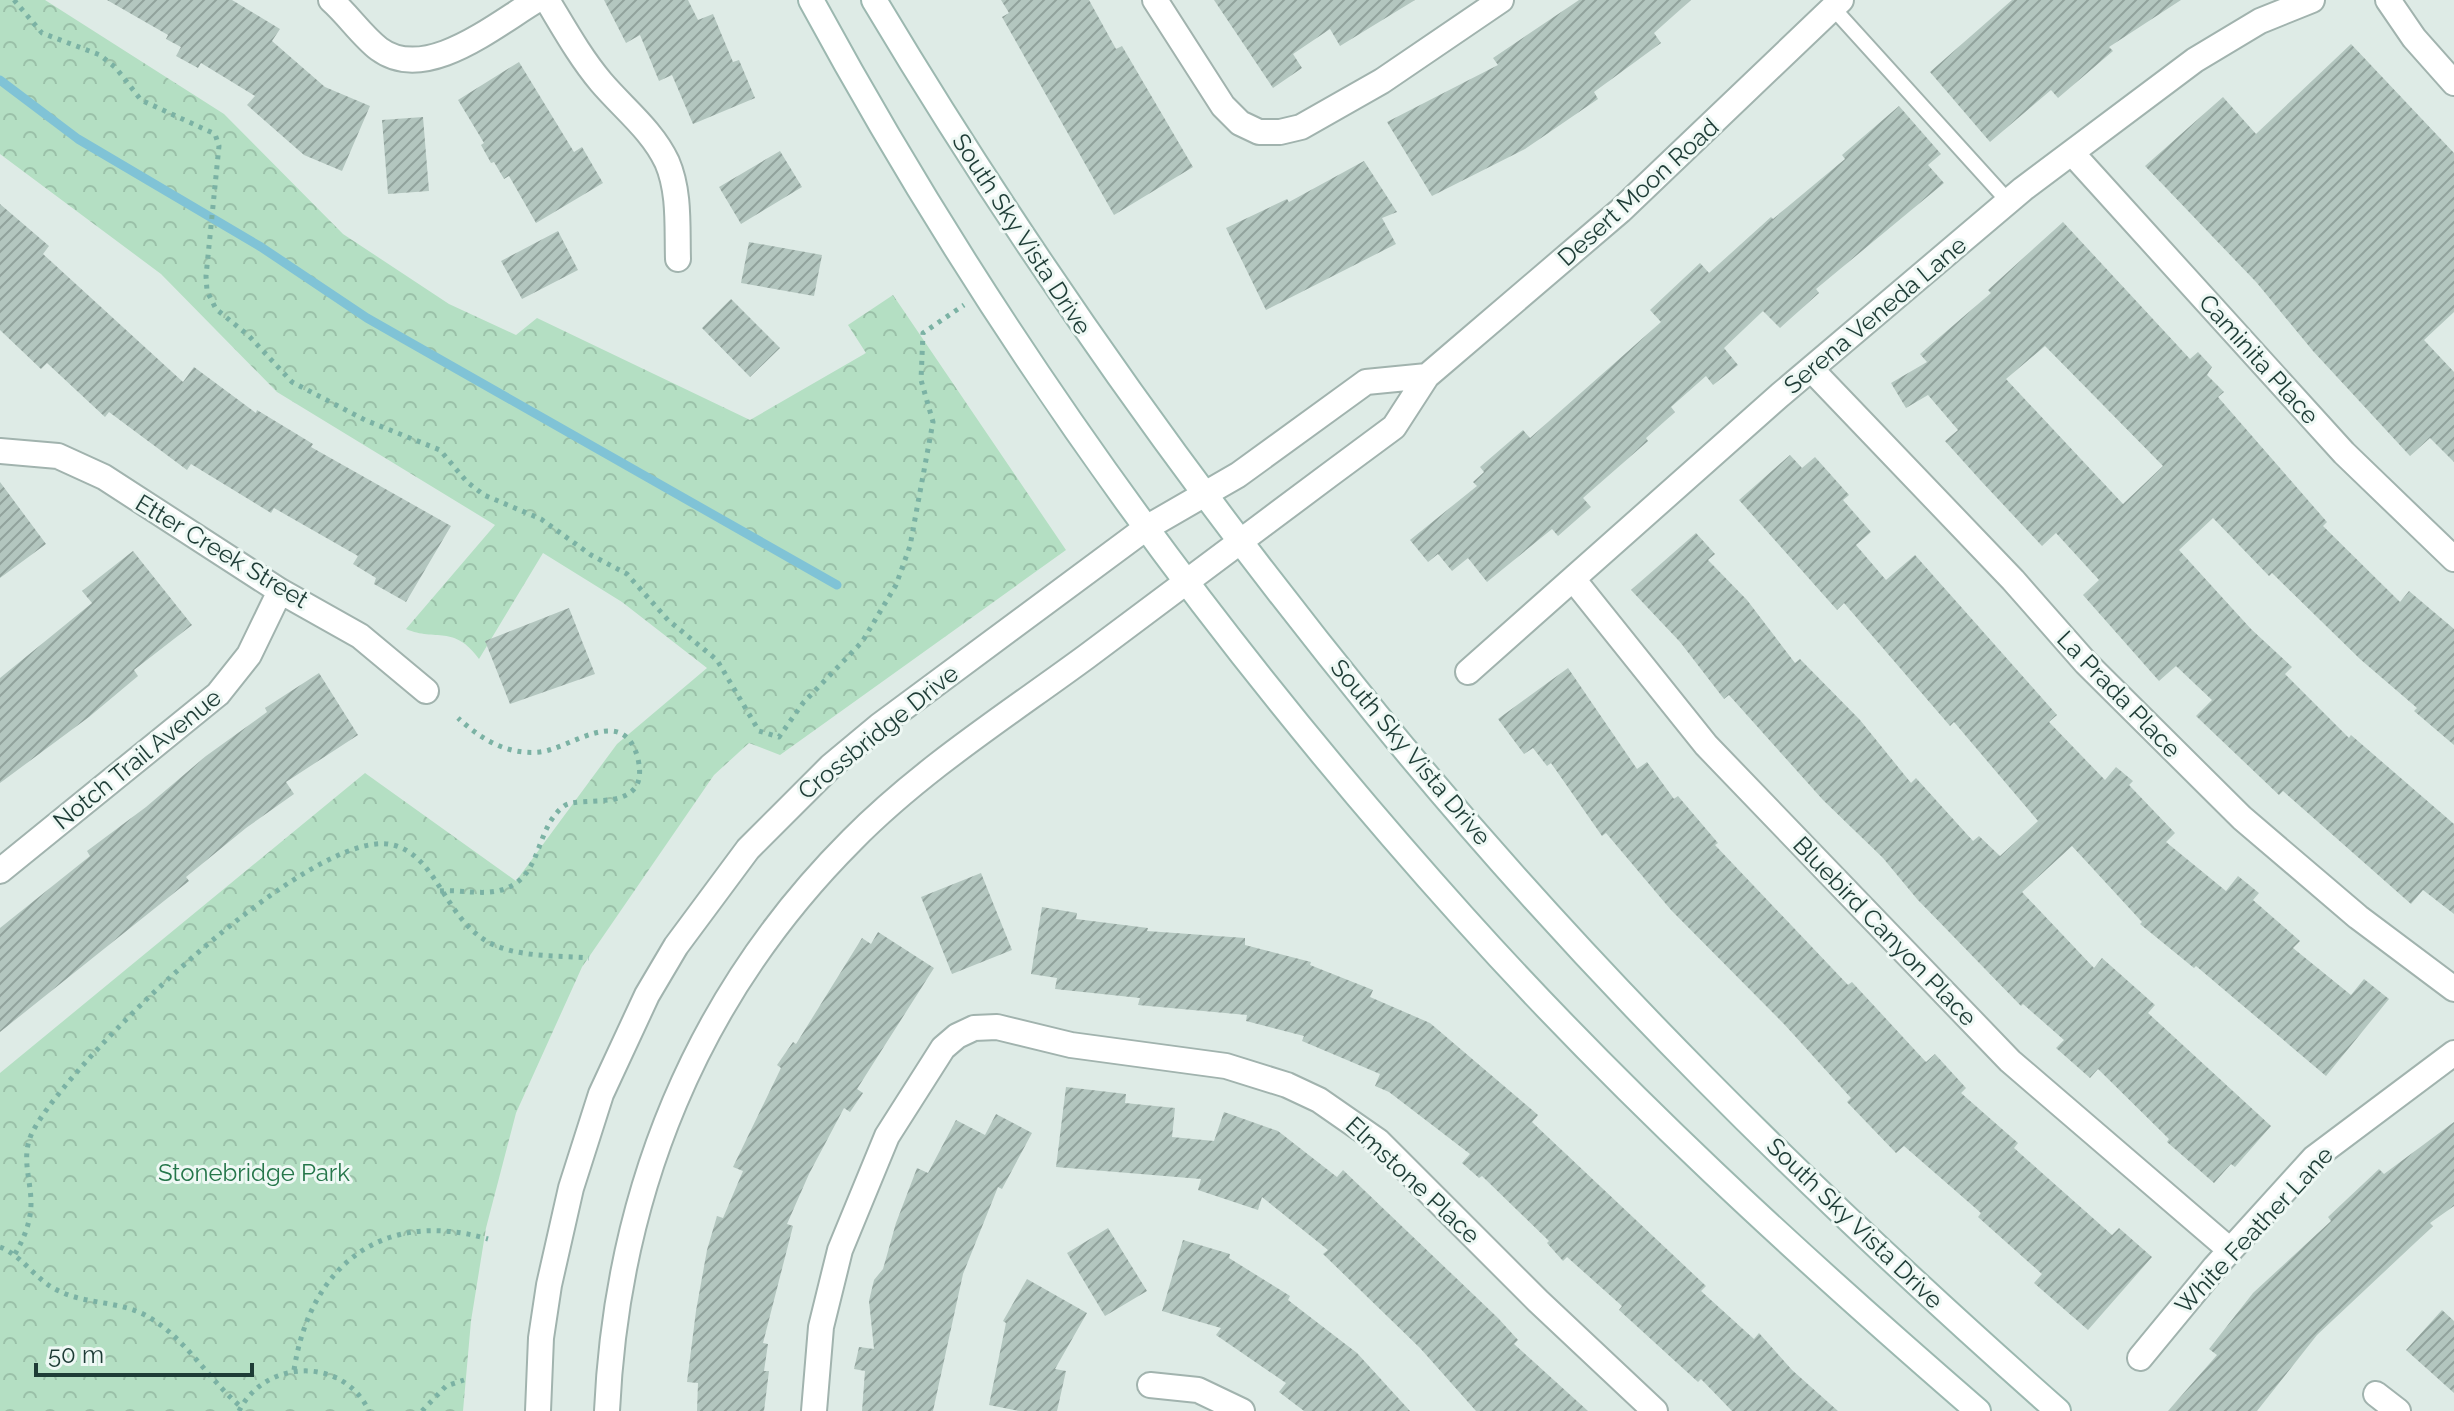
<svg xmlns="http://www.w3.org/2000/svg" width="2454" height="1411" font-family="Raleway,sans-serif">
  <defs>
    <pattern id="park-crowns" width="20" height="18" patternUnits="userSpaceOnUse" patternTransform="scale(2)"><rect width="20" height="18" fill="#b4dfc3"/><path d="M2 6a3 3 0 1 1 6 0M12 15a3 3 0 1 1 6 0" fill="none" stroke="#9ac0a8"/></pattern>
    <pattern id="building-hatch" width="6" height="6" patternUnits="userSpaceOnUse" patternTransform="scale(2)"><rect width="6" height="6" fill="#b3c6bf"/><path d="M-1 1l2-2M0 6l6-6M5 7l2-2" fill="none" stroke="#91a29c"/></pattern>
  </defs>
  <rect width="100%" height="100%" fill="#deebe6"/>
  <path fill="url(#park-crowns)" d="M 0,0 L 45,0 L 224,114 L 343,234 L 449,304 L 516,335 L 537,318 L 750,420 L 866,353 L 848,325 L 893,295 L 1066,550 L 780,755 L 749,743 L 714,775 L 582,967 L 516,1113 L 486,1228 L 471,1321 L 463,1411 L 0,1411 L 0,1073 L 365,773 L 516,881 L 617,744 L 707,668 L 622,602 L 543,553 L 479,659 C 454,624 436,642 406,629 L 495,525 L 277,392 L 161,274 L 0,154 Z"/>
  <g fill="none" stroke-linecap="round" stroke-linejoin="round">
    <path stroke="#80c3d6" stroke-width="9" d="M 0,80 L 78,139 L 261,247 L 367,318 L 837,585"/>
  </g>
  <path fill="url(#building-hatch)" fill-rule="evenodd" d="M 107,0 L 232,0 L 280,29 L 272,41 L 325,87 L 370,106 L 342,171 L 304,155 L 247,105 L 255,96 L 201,63 L 198,68 L 176,56 L 181,47 L 166,39 L 168,35 Z
    M 604,0 L 688,0 L 698,20 L 713,14 L 733,62 L 739,60 L 755,98 L 693,124 L 672,75 L 659,81 L 640,35 L 626,43 Z
    M 1001,0 L 1089,0 L 1116,49 L 1122,46 L 1193,167 L 1114,215 L 1002,17 L 1009,13 Z
    M 1214,0 L 1415,0 L 1340,46 L 1330,29 L 1293,54 L 1302,68 L 1273,88 Z
    M 1579,0 L 1691,0 L 1654,33 L 1661,43 L 1594,92 L 1598,99 L 1525,149 L 1432,196 L 1387,122 L 1498,65 L 1493,58 Z
    M 2012,0 L 2181,0 L 2109,47 L 2113,51 L 2058,98 L 2051,90 L 1990,142 L 1930,72 Z
    M 2351,44 L 2454,153 L 2454,312 L 2424,340 L 2454,372 L 2454,462 L 2430,438 L 2410,456 L 2313,351 L 2257,283 L 2145,166 L 2223,97 L 2256,134 Z
    M 519,62 L 574,152 L 582,147 L 603,183 L 536,223 L 509,176 L 504,179 L 494,162 L 491,163 L 481,145 L 484,143 L 458,100 Z
    M 1899,106 L 1941,154 L 1928,165 L 1944,183 L 1816,289 L 1819,293 L 1780,328 L 1763,311 L 1724,348 L 1738,365 L 1713,385 L 1706,376 L 1671,407 L 1675,412 L 1646,438 L 1648,441 L 1583,498 L 1591,507 L 1558,536 L 1552,529 L 1487,582 L 1468,558 L 1452,571 L 1438,554 L 1428,562 L 1410,540 L 1477,486 L 1473,482 L 1484,472 L 1480,467 L 1523,430 L 1530,438 L 1661,322 L 1650,310 L 1700,263 L 1709,273 L 1771,217 L 1773,219 L 1845,159 L 1842,155 Z
    M 423,117 L 429,191 L 388,194 L 382,120 Z
    M 780,151 L 802,187 L 741,224 L 719,187 Z
    M 1364,161 L 1397,212 L 1382,218 L 1396,244 L 1266,310 L 1226,228 L 1287,199 L 1289,202 Z
    M 0,204 L 49,246 L 43,254 L 183,382 L 194,367 L 256,413 L 257,410 L 313,444 L 311,447 L 451,526 L 406,602 L 374,584 L 376,578 L 353,564 L 358,556 L 274,508 L 271,513 L 191,464 L 187,470 L 109,412 L 105,417 L 47,363 L 41,369 L 0,330 Z
    M 2063,222 L 2190,359 L 2198,352 L 2212,367 L 2207,375 L 2224,392 L 2218,397 L 2327,522 L 2323,526 L 2400,602 L 2409,591 L 2454,629 L 2454,745 L 2414,711 L 2417,708 L 2360,659 L 2272,573 L 2269,576 L 2213,518 L 2179,550 L 2251,629 L 2292,667 L 2285,674 L 2349,738 L 2351,735 L 2454,824 L 2454,914 L 2423,890 L 2411,904 L 2283,791 L 2279,795 L 2218,737 L 2196,716 L 2212,700 L 2176,666 L 2159,681 L 2083,595 L 2099,580 L 2056,533 L 2042,546 L 1982,482 L 1945,441 L 1958,430 L 1928,395 L 1906,408 L 1891,383 L 1927,362 L 1920,354 L 1991,293 L 1988,290 ZM 2045,346 L 2163,466 L 2123,504 L 2006,379 Z
    M 558,231 L 578,270 L 522,299 L 501,261 Z
    M 749,242 L 822,255 L 814,296 L 741,283 Z
    M 731,299 L 780,348 L 750,377 L 702,328 Z
    M 1790,455 L 1802,468 L 1815,457 L 1849,495 L 1843,500 L 1871,532 L 1856,545 L 1886,580 L 1915,555 L 2057,715 L 2049,722 L 2105,780 L 2116,767 L 2133,781 L 2129,785 L 2175,833 L 2166,842 L 2226,891 L 2238,876 L 2259,893 L 2253,900 L 2300,941 L 2293,948 L 2351,995 L 2364,979 L 2389,999 L 2326,1076 L 2196,966 L 2194,968 L 2140,924 L 2142,922 L 2072,846 L 2022,892 L 2094,968 L 2102,958 L 2155,1005 L 2148,1013 L 2271,1126 L 2235,1167 L 2231,1164 L 2214,1183 L 2167,1142 L 2169,1139 L 2098,1069 L 2090,1078 L 2056,1048 L 2064,1040 L 2023,1004 L 2021,1006 L 1917,899 L 1883,858 L 1823,800 L 1729,695 L 1724,699 L 1680,642 L 1631,590 L 1696,533 L 1715,554 L 1708,560 L 1747,600 L 1795,663 L 1800,659 L 1860,720 L 1911,783 L 1916,778 L 1973,841 L 1979,836 L 2000,856 L 2038,821 L 1954,722 L 1950,726 L 1844,603 L 1837,610 L 1739,500 Z
    M 0,482 L 46,544 L 0,578 Z
    M 133,551 L 192,625 L 134,670 L 138,676 L 89,717 L 0,783 L 0,678 L 92,603 L 82,591 Z
    M 569,608 L 595,674 L 510,704 L 485,641 Z
    M 1568,668 L 1637,769 L 1647,762 L 1674,799 L 1678,796 L 1718,843 L 1715,845 L 1848,985 L 1852,982 L 1926,1062 L 1935,1054 L 1966,1088 L 1961,1093 L 2018,1143 L 2014,1148 L 2112,1235 L 2119,1228 L 2152,1257 L 2088,1330 L 2034,1283 L 2042,1274 L 1978,1217 L 1981,1213 L 1904,1146 L 1896,1153 L 1847,1102 L 1851,1098 L 1784,1024 L 1671,910 L 1606,833 L 1602,836 L 1551,763 L 1547,766 L 1533,748 L 1524,754 L 1498,719 Z
    M 319,673 L 358,735 L 286,782 L 294,794 L 246,828 L 186,877 L 189,881 L 0,1032 L 0,928 L 90,856 L 87,851 L 146,807 L 206,756 L 267,712 L 265,708 Z
    M 981,873 L 1012,950 L 952,974 L 921,897 Z
    M 1042,907 L 1077,913 L 1076,919 L 1148,928 L 1147,931 L 1245,938 L 1245,945 L 1311,962 L 1310,965 L 1373,990 L 1370,997 L 1430,1023 L 1538,1115 L 1532,1122 L 1706,1286 L 1701,1291 L 1754,1339 L 1759,1333 L 1792,1370 L 1838,1411 L 1732,1411 L 1701,1379 L 1698,1382 L 1619,1310 L 1622,1306 L 1567,1257 L 1563,1261 L 1547,1243 L 1549,1241 L 1482,1176 L 1479,1178 L 1462,1163 L 1470,1154 L 1389,1092 L 1375,1086 L 1380,1074 L 1302,1041 L 1304,1036 L 1246,1021 L 1247,1015 L 1138,1005 L 1140,998 L 1055,989 L 1057,978 L 1031,974 Z
    M 878,932 L 934,968 L 857,1089 L 863,1093 L 850,1112 L 844,1108 L 809,1174 L 787,1224 L 793,1226 L 763,1343 L 768,1344 L 764,1371 L 769,1371 L 764,1411 L 697,1411 L 698,1383 L 687,1382 L 696,1311 L 707,1250 L 717,1216 L 723,1218 L 743,1171 L 733,1167 L 781,1068 L 777,1065 L 793,1042 L 796,1044 L 862,938 L 871,944 Z
    M 1066,1087 L 1126,1094 L 1125,1103 L 1175,1108 L 1172,1137 L 1214,1141 L 1224,1112 L 1278,1131 L 1337,1177 L 1343,1170 L 1498,1318 L 1518,1340 L 1514,1344 L 1588,1411 L 1476,1411 L 1420,1348 L 1323,1254 L 1328,1250 L 1262,1197 L 1258,1210 L 1198,1190 L 1201,1179 L 1056,1167 Z
    M 996,1114 L 1032,1133 L 1002,1189 L 998,1187 L 963,1274 L 933,1411 L 862,1411 L 865,1371 L 854,1369 L 859,1347 L 874,1349 L 869,1301 L 874,1280 L 883,1269 L 896,1223 L 917,1168 L 928,1173 L 956,1120 L 985,1135 Z
    M 2454,1122 L 2454,1206 L 2430,1223 L 2433,1226 L 2317,1335 L 2257,1411 L 2168,1411 L 2217,1355 L 2209,1349 L 2253,1293 L 2331,1221 L 2328,1217 L 2379,1169 L 2384,1174 Z
    M 1108,1228 L 1147,1291 L 1105,1316 L 1067,1253 Z
    M 1183,1240 L 1230,1254 L 1229,1258 L 1290,1296 L 1288,1300 L 1357,1353 L 1410,1411 L 1304,1411 L 1279,1392 L 1286,1383 L 1216,1335 L 1221,1328 L 1162,1311 Z
    M 1027,1279 L 1087,1313 L 1055,1369 L 1066,1371 L 1057,1411 L 1019,1411 L 989,1405 L 1006,1323 L 1003,1321 Z
    M 2442,1310 L 2454,1321 L 2454,1393 L 2406,1350 Z"/>
  <g fill="none" stroke-linecap="round" stroke-linejoin="round">
    <defs>
      <path id="service" d="M 1833,8 L 2008,201"/>
      <path id="minor" d="M 331,0 C 348,15 362,36 379,49 C 426,84 496,24 537,0
        M 547,0 C 564,28 580,57 601,82 C 623,108 652,130 667,162 C 680,192 677,227 678,259
        M 1155,0 L 1223,106 L 1240,123 L 1259,132 L 1280,132 L 1301,127 L 1382,81 L 1501,0
        M 2388,0 L 2414,38 L 2454,83
        M 2072,153 L 2344,453 L 2454,559
        M 1811,369 L 2013,580 L 2086,663 L 2242,818 L 2358,917 L 2454,989
        M 0,451 L 58,456 L 104,477 L 280,591 L 360,636 L 426,691
        M 1573,579 L 1706,745 L 2010,1061 L 2230,1250
        M 1468,672 L 1780,395 L 2023,189 L 2195,60 L 2260,21 L 2312,0
        M 0,871 L 218,694 L 249,655 L 280,591
        M 2140,1358 L 2215,1267 L 2314,1158 L 2454,1053
        M 1150,1385 L 1198,1390 L 1242,1411
        M 2376,1394 L 2398,1411
        M 814,1411 L 821,1327 L 840,1250 L 887,1136 L 943,1048 L 957,1036 L 974,1028 L 997,1027 L 1071,1045 L 1226,1066 L 1287,1085 L 1319,1100 L 1378,1141 L 1538,1301 L 1655,1411"/>
      <path id="tertiary" d="M 538,1411 L 541,1338 L 549,1285 L 571,1188 L 601,1094 L 647,995 L 676,946 L 748,849 L 831,766 L 879,726 L 1146,528 L 1238,475 L 1366,382 L 1427,376
        M 607,1411 C 617,1193 696,996 852,840 C 921,770 1007,715 1086,657 C 1189,580 1291,503 1394,427 L 1427,376 L 1620,211 L 1841,0"/>
      <path id="secondary" d="M 811,0 C 990,330 1213,639 1464,918 C 1622,1094 1799,1256 1978,1411
        M 874,0 C 1024,251 1192,488 1376,714 C 1581,967 1815,1196 2058,1411"/>
    </defs>
    <use href="#service" stroke="#a1b3ae" stroke-width="18"/>
    <use href="#minor" stroke="#a1b3ae" stroke-width="28"/>
    <use href="#tertiary" stroke="#a1b3ae" stroke-width="28"/>
    <use href="#secondary" stroke="#9cb8b0" stroke-width="28"/>
    <path stroke="#7bb2a4" stroke-width="5" stroke-dasharray="4 6" stroke-linecap="butt" d="M 14,0 L 42,33 L 100,55 L 116,68 L 141,100 L 215,134 L 219,146 L 206,276 L 207,291 L 216,309 L 249,336 L 292,382 L 365,420 L 440,450 L 467,482 L 484,495 L 541,519 L 591,555 L 627,574 L 668,620 L 717,660 L 759,731 L 779,737 L 803,703 L 862,642 L 896,585 L 910,546 L 933,422 L 921,380 L 923,333 L 964,305
      M 440,891 C 462,889 486,897 507,888 C 543,873 535,828 564,806 C 581,794 651,816 638,759 C 624,702 570,749 540,752 C 507,755 482,740 458,718
      M 0,1247 C 23,1256 36,1281 59,1291 C 85,1304 117,1301 143,1314 C 184,1335 206,1377 241,1407
      M 15,1254 C 24,1238 31,1222 31,1203 C 31,1178 20,1156 33,1131 C 70,1060 313,824 393,845 C 437,856 444,917 488,942 C 518,958 556,955 589,958
      M 294,1370 C 310,1266 382,1208 488,1239
      M 239,1411 C 265,1359 343,1356 369,1411
      M 422,1411 L 446,1386 L 464,1380"/>
    <use href="#service" stroke="#fff" stroke-width="14"/>
    <use href="#minor" stroke="#fff" stroke-width="24"/>
    <use href="#tertiary" stroke="#fff" stroke-width="24"/>
    <use href="#secondary" stroke="#fff" stroke-width="24"/>
  </g>
  <g text-anchor="middle" dominant-baseline="central" stroke-width="6" stroke-linejoin="round" paint-order="stroke">
    <g font-size="24" fill="#1e3c36" stroke="#eef8f4">
      <text transform="translate(1638 192) rotate(-42)">Desert Moon Road</text>
      <text transform="translate(1022 234) rotate(57)">South Sky Vista Drive</text>
      <text transform="translate(1875 315) rotate(-40)">Serena Veneda Lane</text>
      <text transform="translate(2259 359) rotate(48)">Caminita Place</text>
      <text transform="translate(222 551) rotate(31)">Etter Creek Street</text>
      <text transform="translate(2119 694) rotate(46)">La Prada Place</text>
      <text transform="translate(878 732) rotate(-39)">Crossbridge Drive</text>
      <text transform="translate(1411 752) rotate(50)">South Sky Vista Drive</text>
      <text transform="translate(137 759) rotate(-39)">Notch Trail Avenue</text>
      <text transform="translate(1885 931) rotate(46)">Bluebird Canyon Place</text>
      <text transform="translate(1413 1180) rotate(43)">Elmstone Place</text>
      <text transform="translate(1855 1223) rotate(44)">South Sky Vista Drive</text>
      <text transform="translate(2254 1230) rotate(-47)">White Feather Lane</text>
    </g>
    <g font-size="24" fill="#25764a" stroke="#eef8f4">
      <text x="254" y="1172">Stonebridge Park</text>
    </g>
  </g>
  <path d="M36 1363v12h216v-12" fill="none" stroke="#1e3c36" stroke-width="4"/>
  <text x="48" y="1363" font-size="24" fill="#1e3c36" stroke="#eef8f4" stroke-width="6" paint-order="stroke">50 m</text>
</svg>
